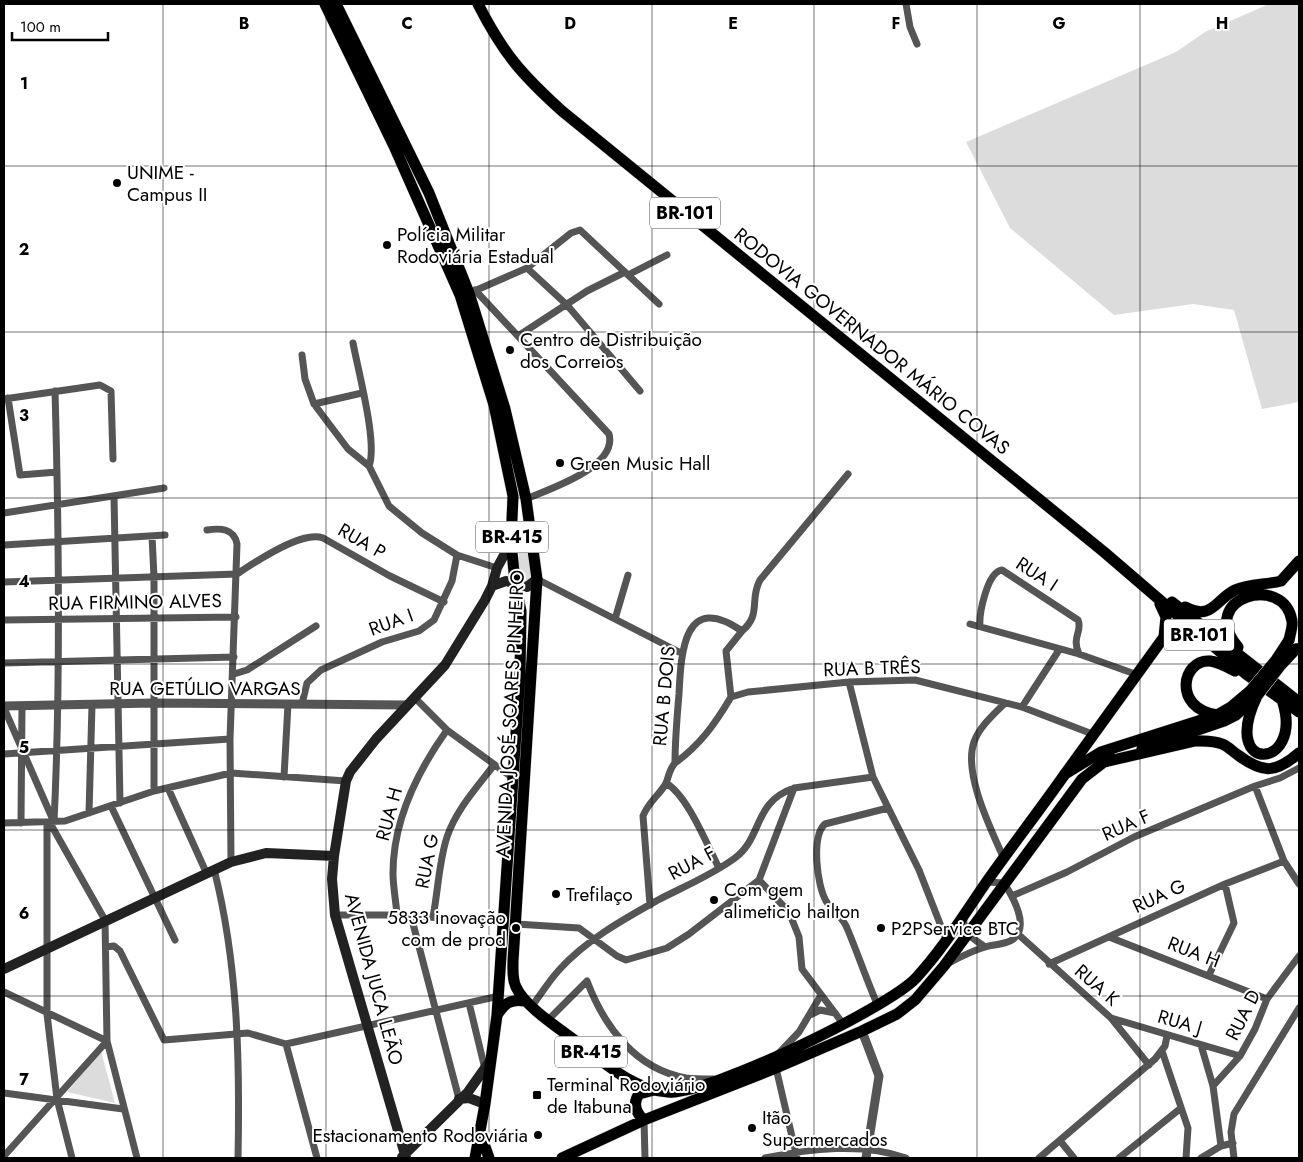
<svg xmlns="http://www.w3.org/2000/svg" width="1303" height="1162" font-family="Jost,sans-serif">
  <rect width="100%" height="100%" fill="#fff"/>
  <path fill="#dcdcdc" d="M 1269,4 L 1299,4 L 1299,402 L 1262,409 L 1234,310 L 1193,304 L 1114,315 L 1010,228 L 966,142 L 1176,52 L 1205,32 Z
    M 519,540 L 528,542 L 532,575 L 527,581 L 519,578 Z
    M 101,1051 L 115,1103 L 67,1092 Z"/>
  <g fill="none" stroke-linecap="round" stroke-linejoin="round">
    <defs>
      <path id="primary" d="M 325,4 L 394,146 L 460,295 L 494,405 L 513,496 L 511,542 L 515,582 L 521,611 L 520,674 L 497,1015 L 485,1104 L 475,1158
        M 336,4 L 429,193 L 469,293 L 505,409 L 526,499 L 537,579 L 513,961 C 513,970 512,979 516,987 C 526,1009 567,1033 586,1049 C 611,1068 636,1090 668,1092 C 706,1096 888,1008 916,978 C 942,950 963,916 985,884 C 1011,847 1039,811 1065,774 L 1101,752 L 1217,715 L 1231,707 L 1250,691
        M 1276,660 L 1289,640
        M 1281,665 L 1296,649
        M 1142,749 L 1224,721 L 1236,715 L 1257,696
        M 497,1015 C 505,1003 510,999 525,1001
        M 644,1120 C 636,1113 632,1104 639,1094 L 654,1090
        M 481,1135 L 489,1158
        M 562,1158 L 644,1120 L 776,1068 L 862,1031 L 897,1014 L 915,1000 L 944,966 L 1082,779 L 1104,762 L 1113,759"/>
      <path id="trunk" d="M 478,4 C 503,53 521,74 562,111 L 1104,552 L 1246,674 L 1299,712
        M 1172,602 L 1299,702
        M 1185,607 C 1212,621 1215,600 1235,590 C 1250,583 1266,585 1281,581 L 1299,561
        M 1238,647 C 1196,598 1284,572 1292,621 C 1293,626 1290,635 1289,640
        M 1296,649 L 1299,649
        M 1257,696 C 1219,775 1303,770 1283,703
        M 1217,715 C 1172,708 1182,659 1210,661 C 1219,662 1227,667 1235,671
        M 1104,762 L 1195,741 C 1205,741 1213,740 1222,744 C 1228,746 1233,752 1238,755 C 1263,774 1276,773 1299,753
        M 1065,774 L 1164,637 L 1166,617 L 1160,604"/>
    </defs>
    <use href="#primary" stroke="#dbdbdb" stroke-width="12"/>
    <use href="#trunk" stroke="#dbdbdb" stroke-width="12"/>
    <path stroke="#555" stroke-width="7" d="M 906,4 L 910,27 L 917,44
      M 527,268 L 567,305 L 640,391
      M 628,275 L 667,255
      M 475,290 L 609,434 C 618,467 549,489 526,499
      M 472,292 L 527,268 L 571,233 L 580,230 L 659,304
      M 518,336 L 587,291 L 625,272
      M 353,343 C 358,370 378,444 369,466
      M 302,355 L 305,379 L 314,404 L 348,449 L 369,466 L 389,506 L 422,533 L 457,555
      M 8,398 L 20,475 L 57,472
      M 4,399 L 100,385 L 111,391 L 113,459
      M 314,404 L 362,393
      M 114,496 L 120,803
      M 4,513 L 164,488
      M 207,530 C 220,528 234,528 237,544 L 230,739 L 231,862
      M 152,536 L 154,577 L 154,791
      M 4,545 L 165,535
      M 537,579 L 681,653
      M 4,582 L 237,574 C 255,562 302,530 323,538 L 390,576 L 444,602
      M 615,619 L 628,575
      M 4,620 L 236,617
      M 970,624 L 1079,654 L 1138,675
      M 980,626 C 979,614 987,572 1002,570 L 1078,620 C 1083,631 1071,637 1079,654
      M 4,663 L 234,657
      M 234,674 L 247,670 L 316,626
      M 849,682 L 873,777 L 919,870 L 946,939
      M 731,697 L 726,651 L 742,631
      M 415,698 L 447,730 L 513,778
      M 302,704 L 307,683 L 321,670 L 382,642 L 419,631 L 434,620 L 452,581 L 457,555 L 497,568
      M 1022,707 L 1059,650
      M 4,708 L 53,820
      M 4,754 L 230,739
      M 675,763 C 700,745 715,724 731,697 L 748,692 L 849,682 L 915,680 L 1022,707 L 1095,735
      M 284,777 L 288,704
      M 666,783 C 688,796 707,845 719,868
      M 1255,786 L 1284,861 L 1299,884
      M 168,788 L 206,872
      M 111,806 L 175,940
      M 89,813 L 92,705
      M 47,822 L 47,1014 L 57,1099 L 72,1158
      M 54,822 C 61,679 59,534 55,391
      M 4,823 L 65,821 L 154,791 L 231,773 L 346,781
      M 21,823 L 22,706
      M 50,823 L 105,920 L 107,1041 L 137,1158
      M 1004,859 C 991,829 963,774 974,742 C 979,727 994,714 1005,703
      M 214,869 C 238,963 240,1062 238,1158
      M 759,880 L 789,912 L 799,937 L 802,969 L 844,1025
      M 1012,896 L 1067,872 L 1134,837 L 1255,786 L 1280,778 L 1299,768
      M 650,905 L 643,816 C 648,803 658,796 665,785 C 669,778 668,771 675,763 C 675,740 677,717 679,694 C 681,652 684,591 742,631 C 762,614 749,600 760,580 L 848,474
      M 335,915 L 397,915 L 504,922
      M 397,915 C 396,901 393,887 393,873 C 393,820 417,772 447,730
      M 411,916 L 459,1099
      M 433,917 C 438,891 439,861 447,837 C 456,810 477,787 494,765
      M 964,918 C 962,934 973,938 985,947
      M 516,924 L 579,928 L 617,956 L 626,960 L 667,948 L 689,934 L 759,880 L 794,788
      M 1018,934 L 1111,1018 L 1149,1065
      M 1109,937 L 1267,999
      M 106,947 L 114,946 L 120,951 L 164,1040 L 248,1033 L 286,1044 L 499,996
      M 949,963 C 960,957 972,951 985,947 C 994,944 1004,945 1012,940 C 1031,927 1013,897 1004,883 L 987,882
      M 1049,964 L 1225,884 L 1284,861
      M 1209,975 L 1234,923 L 1225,884
      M 4,992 L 107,1041 L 4,1156
      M 469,1003 L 485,1069
      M 532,1006 C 541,994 549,981 559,970 C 586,940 624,919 658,900 C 683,887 712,875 735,858 C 763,837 753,802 794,788 L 873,777
      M 878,1006 C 867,981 858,954 847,928 C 843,917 832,911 826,901 C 817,886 811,836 825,824 L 888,808
      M 812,1014 L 820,1010 L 835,1013
      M 1111,1018 L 1240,1056
      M 549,1019 L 587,981 C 604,1026 635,1069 686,1078 C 695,1079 705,1079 713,1079
      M 286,1044 L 317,1158
      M 1201,1045 L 1213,1086 L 1221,1146
      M 1162,1051 L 1188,1128 L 1186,1158
      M 779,1053 L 799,1032 L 821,995
      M 776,1068 L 797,1158
      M 1213,1086 L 1240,1056 L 1255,1029 L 1267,999 L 1299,956
      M 4,1093 L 123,1109
      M 644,1120 L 645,1158
      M 1061,1142 L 1074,1158
      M 765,1158 C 809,1149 862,1142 906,1158
      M 1039,1158 L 1155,1059 L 1165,1046 L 1167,1036
      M 1119,1158 L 1181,1108
      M 1201,1158 L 1221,1146 L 1233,1143
      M 1234,1158 L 1231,1132 L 1234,1114 L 1299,1008"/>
    <path stroke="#555" stroke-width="9" d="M 4,706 L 154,703 L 407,705
      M 862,1031 L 879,1076 L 866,1158"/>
    <path stroke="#222" stroke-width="10" d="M 492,586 L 506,581 L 527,587 L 537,579
      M 4,969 L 231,862 L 266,853 L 334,856
      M 459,1099 L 469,1098 L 485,1104
      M 402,1157 L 468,1092 L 490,1061
      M 406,1158 L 335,915 L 332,879 L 334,856 L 346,781 L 350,772 L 376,739 L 445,665 L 485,600 L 492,586 L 497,568 L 511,542 L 519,535 L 532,542"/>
    <use href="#primary" stroke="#000" stroke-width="11"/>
    <use href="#trunk" stroke="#000" stroke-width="11"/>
    <defs>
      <path id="primary-bridge" d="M 1250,691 L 1276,660
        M 1257,696 L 1281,665"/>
    </defs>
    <use href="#primary-bridge" stroke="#dbdbdb" stroke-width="12" stroke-linecap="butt"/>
    <use href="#primary-bridge" stroke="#000" stroke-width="11"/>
  </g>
  <path fill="none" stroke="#000" stroke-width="1" stroke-opacity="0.55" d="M 163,4 L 163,1158M 326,4 L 326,1158M 489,4 L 489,1158M 652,4 L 652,1158M 814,4 L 814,1158M 977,4 L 977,1158M 1140,4 L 1140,1158M 4,166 L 1299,166M 4,332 L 1299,332M 4,498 L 1299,498M 4,664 L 1299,664M 4,830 L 1299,830M 4,996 L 1299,996"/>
  <g fill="#000" stroke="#fff" stroke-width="2">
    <circle cx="117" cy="183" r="5"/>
    <circle cx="387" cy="245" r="5"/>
    <circle cx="510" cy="350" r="5"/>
    <circle cx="560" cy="463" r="5"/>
    <circle cx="556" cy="894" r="5"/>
    <circle cx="714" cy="900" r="5"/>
    <circle cx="516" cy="928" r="5"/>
    <circle cx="881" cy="928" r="5"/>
    <rect x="532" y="1090" width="10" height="10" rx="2.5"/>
    <circle cx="752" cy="1128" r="5"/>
    <circle cx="538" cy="1135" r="5"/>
  </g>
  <g text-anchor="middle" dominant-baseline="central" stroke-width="4" stroke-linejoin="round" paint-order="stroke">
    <g fill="#fff" stroke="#4c4c4c" stroke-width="1">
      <rect x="650" y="197.5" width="70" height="31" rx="4"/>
      <rect x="476" y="521.5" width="72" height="31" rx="4"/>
      <rect x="1164" y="619.5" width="70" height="31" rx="4"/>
      <rect x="555" y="1036.5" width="72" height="31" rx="4"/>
    </g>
    <g font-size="18" font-weight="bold" fill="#000">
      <text x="685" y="213">BR-101</text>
      <text x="512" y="537">BR-415</text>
      <text x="1199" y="635">BR-101</text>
      <text x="591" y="1052">BR-415</text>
    </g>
    <g font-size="19" fill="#000" stroke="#fff" text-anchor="start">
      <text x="127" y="172">UNIME -<tspan x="127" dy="22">Campus II</tspan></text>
      <text x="397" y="234">Polícia Militar<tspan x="397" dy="22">Rodoviária Estadual</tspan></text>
      <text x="520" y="339">Centro de Distribuição<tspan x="520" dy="22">dos Correios</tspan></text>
      <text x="570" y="463">Green Music Hall</text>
      <text x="724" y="889">Com gem<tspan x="724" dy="22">alimeticio hailton</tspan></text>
      <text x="566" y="894">Trefilaço</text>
      <text x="506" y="917" text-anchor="end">5833 inovação<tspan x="506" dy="22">com de prod</tspan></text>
      <text x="891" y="928">P2PService BTC</text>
      <text x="547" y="1084">Terminal Rodoviário<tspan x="547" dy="22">de Itabuna</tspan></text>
      <text x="762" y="1117">Itão<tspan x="762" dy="22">Supermercados</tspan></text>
      <text x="528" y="1135" text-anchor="end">Estacionamento Rodoviária</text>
    </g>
    <g font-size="19" fill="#000" stroke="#fff">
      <text transform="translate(872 341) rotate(39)">RODOVIA GOVERNADOR MÁRIO COVAS</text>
      <text transform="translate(362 541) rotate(30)">RUA P</text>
      <text transform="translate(1037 574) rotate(33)">RUA I</text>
      <text transform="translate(135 602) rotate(-1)">RUA FIRMINO ALVES</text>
      <text transform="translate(391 622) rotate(-20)">RUA I</text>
      <text transform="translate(872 668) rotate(-2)">RUA B TRÊS</text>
      <text x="205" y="688">RUA GETÚLIO VARGAS</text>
      <text transform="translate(664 696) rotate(-85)">RUA B DOIS</text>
      <text transform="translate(510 714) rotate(-87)">AVENIDA JOSÉ SOARES PINHEIRO</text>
      <text transform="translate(389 814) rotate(-75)">RUA H</text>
      <text transform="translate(1126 825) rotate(-24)">RUA F</text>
      <text transform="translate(427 861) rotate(-79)">RUA G</text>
      <text transform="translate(692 863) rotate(-28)">RUA F</text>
      <text transform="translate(1159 896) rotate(-25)">RUA G</text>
      <text transform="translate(1194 952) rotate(21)">RUA H</text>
      <text transform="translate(374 979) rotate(75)">AVENIDA JUCA LEÃO</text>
      <text transform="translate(1097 985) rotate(41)">RUA K</text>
      <text transform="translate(1243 1015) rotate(-63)">RUA D</text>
      <text transform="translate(1180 1022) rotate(16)">RUA J</text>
    </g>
  </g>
  <g font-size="16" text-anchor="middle" font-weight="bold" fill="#000" stroke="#fff" stroke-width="4" stroke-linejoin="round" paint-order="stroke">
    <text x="244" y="29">B</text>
    <text x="407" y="29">C</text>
    <text x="570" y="29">D</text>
    <text x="733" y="29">E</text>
    <text x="896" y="29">F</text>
    <text x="1059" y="29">G</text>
    <text x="1222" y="29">H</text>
    <text x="24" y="89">1</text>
    <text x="24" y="255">2</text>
    <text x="24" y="421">3</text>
    <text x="24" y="587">4</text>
    <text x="24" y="753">5</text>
    <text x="24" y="919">6</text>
    <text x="24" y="1085">7</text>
  </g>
  <rect width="1303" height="1162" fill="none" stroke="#000000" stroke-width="10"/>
  <path d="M12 32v8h96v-8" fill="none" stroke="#000000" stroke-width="2.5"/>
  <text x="20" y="32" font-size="15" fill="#000000" stroke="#ffffff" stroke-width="4" paint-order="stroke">100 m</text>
</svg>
